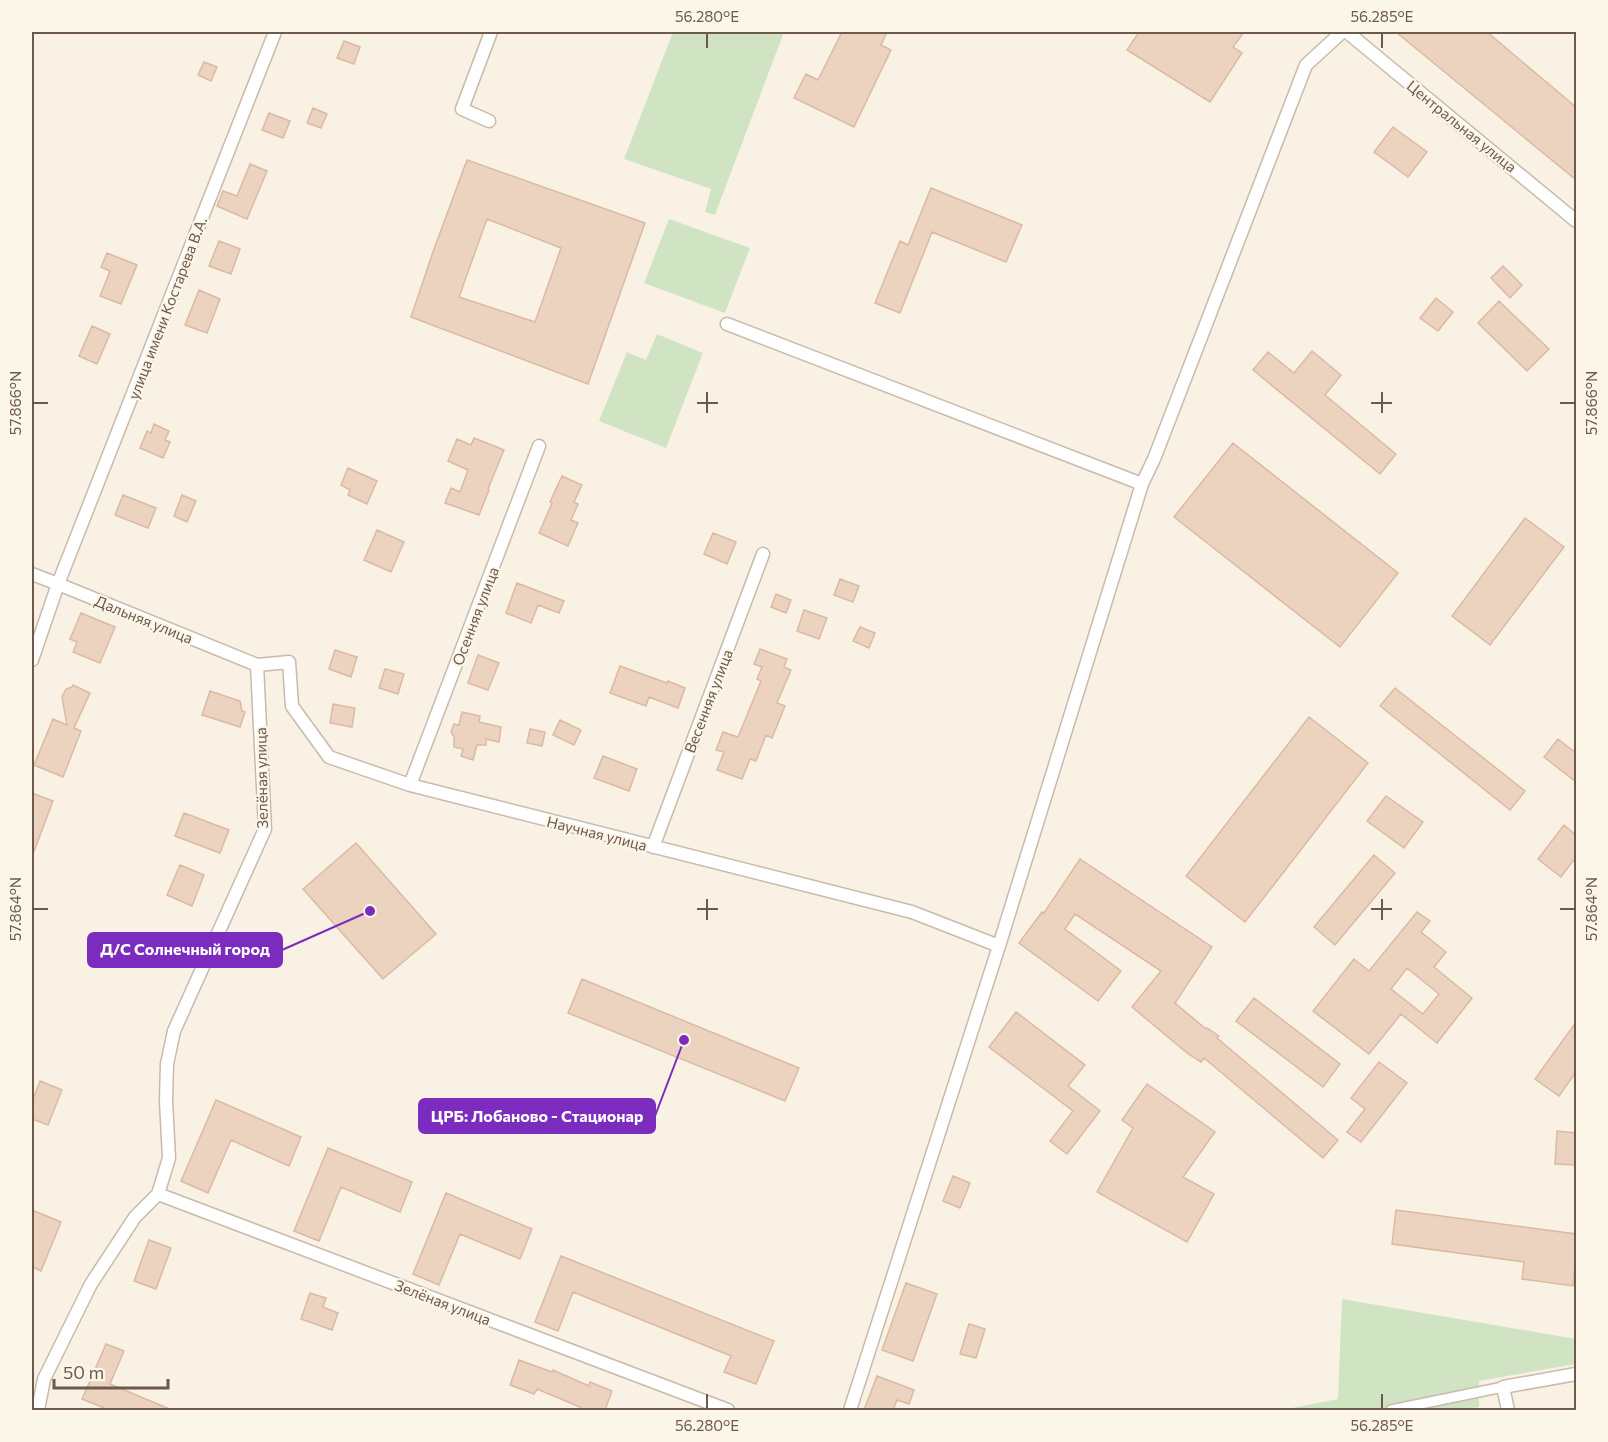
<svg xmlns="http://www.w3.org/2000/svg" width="1608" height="1442" font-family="Commissioner,sans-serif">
  <rect width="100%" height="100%" fill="#f9f2e4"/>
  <path fill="#d0e4c4" d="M 673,32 L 784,32 L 715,215 L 705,212 L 711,189 L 624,159 Z
    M 669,219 L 750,248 L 725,313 L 644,283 Z
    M 657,334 L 703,353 L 666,448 L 599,421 L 627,352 L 646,360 Z
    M 1342,1299 L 1576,1339 L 1576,1364 L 1479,1381 L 1479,1407 L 1461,1410 L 1282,1410 L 1338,1399 Z"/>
  <path fill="#ebd3bf" stroke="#dbbaa1" stroke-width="1.5" fill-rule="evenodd" d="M 842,32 L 887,32 L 881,45 L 891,50 L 854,127 L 794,98 L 806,74 L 818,80 Z
    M 1139,32 L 1244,32 L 1233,47 L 1242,53 L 1210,102 L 1127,50 Z
    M 1396,32 L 1487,32 L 1576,107 L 1576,180 Z
    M 344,41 L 360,47 L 354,64 L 337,58 Z
    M 204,62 L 217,67 L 211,81 L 198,75 Z
    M 313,108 L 327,114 L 321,128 L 307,123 Z
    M 269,113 L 290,121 L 283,138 L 262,130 Z
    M 1393,127 L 1427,152 L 1408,177 L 1374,152 Z
    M 467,160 L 645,223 L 588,384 L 411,317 L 434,249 ZM 487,219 L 561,248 L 535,322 L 459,297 Z
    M 250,164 L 267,171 L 247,219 L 217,206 L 223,191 L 237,196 Z
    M 931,188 L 1022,225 L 1006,262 L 932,232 L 900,313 L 875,303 L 900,241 L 908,245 Z
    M 219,241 L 240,249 L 231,274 L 209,266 Z
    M 107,253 L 137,265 L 121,304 L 100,296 L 110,271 L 101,267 Z
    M 1503,266 L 1522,285 L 1510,298 L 1491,278 Z
    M 199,290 L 220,299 L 207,333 L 185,325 Z
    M 1436,298 L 1453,312 L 1438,331 L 1420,318 Z
    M 1499,301 L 1549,349 L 1527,371 L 1478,323 Z
    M 92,326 L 110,334 L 97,364 L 79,356 Z
    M 1312,351 L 1341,375 L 1325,395 L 1396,454 L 1380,474 L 1253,370 L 1268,352 L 1294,373 Z
    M 154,424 L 169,431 L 165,440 L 170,442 L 163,458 L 140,448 L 147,431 L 151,433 Z
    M 474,438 L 504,450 L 488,489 L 489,490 L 479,515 L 445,503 L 451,488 L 460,492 L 468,470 L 448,461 L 457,439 L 471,445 Z
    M 1233,443 L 1398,573 L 1340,647 L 1174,517 Z
    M 348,468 L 377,481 L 367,504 L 348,495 L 350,490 L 341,485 Z
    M 562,476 L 582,485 L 574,502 L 578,504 L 571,520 L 578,523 L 568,546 L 539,533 L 552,503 L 550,502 Z
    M 123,495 L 156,508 L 148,528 L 115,515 Z
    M 182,495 L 196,501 L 187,522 L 174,516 Z
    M 1525,518 L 1564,547 L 1490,645 L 1452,616 Z
    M 377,530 L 404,542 L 391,572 L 364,560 Z
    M 713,533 L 736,542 L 727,564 L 704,554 Z
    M 840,579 L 859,586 L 853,602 L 834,595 Z
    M 517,583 L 564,601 L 559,613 L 538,605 L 531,623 L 506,613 Z
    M 776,594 L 791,600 L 786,613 L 771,607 Z
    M 804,610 L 827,618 L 819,639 L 797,631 Z
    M 81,613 L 115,627 L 100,663 L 73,652 L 77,642 L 70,639 Z
    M 860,627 L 875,633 L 869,648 L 853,641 Z
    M 760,649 L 787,659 L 784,667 L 791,670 L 777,703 L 785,706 L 772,738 L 766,735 L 756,761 L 750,759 L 742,779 L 717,770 L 724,752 L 716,750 L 723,732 L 738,737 L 761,681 L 757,679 L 762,667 L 754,664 Z
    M 335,650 L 357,657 L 351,677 L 329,669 Z
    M 478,655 L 499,663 L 488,690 L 468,683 Z
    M 620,666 L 667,683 L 668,681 L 685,688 L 678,708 L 649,697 L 646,706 L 610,693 Z
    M 385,669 L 404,674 L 398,694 L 379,688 Z
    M 73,685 L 90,693 L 74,728 L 81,731 L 63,777 L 34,765 L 53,719 L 67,725 L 62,697 L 66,689 L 72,687 Z
    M 1395,688 L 1525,791 L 1510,810 L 1380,706 Z
    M 210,691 L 240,701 L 242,711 L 245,712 L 240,727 L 202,715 Z
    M 333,704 L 355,708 L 352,727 L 330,723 Z
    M 462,712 L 480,716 L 479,722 L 501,727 L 499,742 L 486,739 L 486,745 L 477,745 L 473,760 L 461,756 L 463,749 L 454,747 L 454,737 L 451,732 L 454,724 L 459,725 Z
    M 1309,717 L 1368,763 L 1245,922 L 1186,876 Z
    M 560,720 L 581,730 L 574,745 L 553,735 Z
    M 530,729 L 545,732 L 542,746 L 527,743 Z
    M 1558,739 L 1576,753 L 1576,782 L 1544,757 Z
    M 603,756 L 637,769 L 629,791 L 594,778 Z
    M 32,793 L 53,801 L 33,854 L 32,854 Z
    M 1386,796 L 1423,822 L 1404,848 L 1367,821 Z
    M 184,813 L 229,830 L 220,853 L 175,836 Z
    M 1564,825 L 1576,835 L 1576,857 L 1561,877 L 1538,859 Z
    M 356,843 L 436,934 L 383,979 L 303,889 Z
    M 1374,855 L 1395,873 L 1335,945 L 1314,927 Z
    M 1080,859 L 1212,947 L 1175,1003 L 1206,1029 L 1207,1028 L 1219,1036 L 1217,1038 L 1338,1140 L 1323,1158 L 1204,1058 L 1201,1062 L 1187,1053 L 1132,1007 L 1161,971 L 1075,914 L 1065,929 L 1121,971 L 1098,1001 L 1019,943 L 1042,912 L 1044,913 Z
    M 180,865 L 204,875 L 192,906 L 167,895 Z
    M 1417,912 L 1430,921 L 1421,932 L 1446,952 L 1434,967 L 1472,998 L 1437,1043 L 1401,1014 L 1369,1054 L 1313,1011 L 1354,959 L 1369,971 ZM 1407,968 L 1439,994 L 1423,1014 L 1391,989 Z
    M 582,979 L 799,1068 L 785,1101 L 568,1013 Z
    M 1254,998 L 1340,1064 L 1323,1087 L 1236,1021 Z
    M 1016,1012 L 1085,1065 L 1068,1086 L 1100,1111 L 1067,1154 L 1050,1141 L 1073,1111 L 989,1047 Z
    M 1576,1022 L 1576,1072 L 1559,1096 L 1535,1079 Z
    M 1379,1062 L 1407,1083 L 1361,1142 L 1347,1132 L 1365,1109 L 1351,1098 Z
    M 40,1081 L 62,1090 L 48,1125 L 32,1119 L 32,1102 Z
    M 1147,1084 L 1215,1132 L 1183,1177 L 1214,1194 L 1187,1242 L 1097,1192 L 1133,1128 L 1122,1120 Z
    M 216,1100 L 301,1137 L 289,1166 L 231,1140 L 208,1193 L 181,1181 Z
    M 1557,1131 L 1576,1133 L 1576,1165 L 1555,1164 Z
    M 328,1148 L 412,1182 L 400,1212 L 341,1187 L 319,1241 L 294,1231 Z
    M 953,1176 L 970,1183 L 960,1208 L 943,1201 Z
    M 446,1193 L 532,1229 L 520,1259 L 460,1234 L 439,1285 L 413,1274 Z
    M 32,1210 L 61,1222 L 41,1271 L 32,1267 Z
    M 1396,1210 L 1576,1234 L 1576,1257 L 1573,1286 L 1522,1279 L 1524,1262 L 1392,1244 Z
    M 149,1240 L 171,1248 L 156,1289 L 134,1281 Z
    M 561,1256 L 774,1341 L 756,1384 L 724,1372 L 731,1356 L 573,1292 L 558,1331 L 535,1322 Z
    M 906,1283 L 937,1294 L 913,1361 L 882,1350 Z
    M 310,1293 L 326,1298 L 323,1307 L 338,1313 L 332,1330 L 301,1319 Z
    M 969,1324 L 985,1329 L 976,1358 L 960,1354 Z
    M 106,1344 L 124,1351 L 110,1384 L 172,1410 L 109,1410 L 82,1399 Z
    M 519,1360 L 552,1372 L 553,1370 L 589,1386 L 590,1382 L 612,1391 L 605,1410 L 579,1410 L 580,1407 L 537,1389 L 534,1394 L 510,1385 Z
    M 877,1376 L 914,1390 L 909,1404 L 897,1400 L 893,1410 L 864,1410 Z"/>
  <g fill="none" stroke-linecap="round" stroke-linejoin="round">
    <defs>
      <path id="pedestrian" d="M 1391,1410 L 1503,1387"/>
      <path id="minor" d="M 1347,32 L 1576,221
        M 489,121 L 462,109 L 491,32
        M 727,324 L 1142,484
        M 32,574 L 58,584 L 257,665 L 289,662 L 292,706 L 329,757 L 410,785 L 912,912 L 999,946
        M 32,660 L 58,584 L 275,32
        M 410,785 L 539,446
        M 653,847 L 763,554
        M 158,1194 L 728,1410
        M 38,1410 L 44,1379 L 91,1284 L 135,1217 L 158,1194 L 169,1158 L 166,1101 L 167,1064 L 174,1031 L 265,829 L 257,665
        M 850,1410 L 999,946 L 1142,484 L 1154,459 L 1306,65 L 1342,32
        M 1508,1410 L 1503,1387 L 1576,1374"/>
    </defs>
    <use href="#pedestrian" stroke="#c8baac" stroke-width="12"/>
    <use href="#minor" stroke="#c8baac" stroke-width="15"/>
    <use href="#pedestrian" stroke="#fff" stroke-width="9"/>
    <use href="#minor" stroke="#fff" stroke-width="12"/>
  </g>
  <path fill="none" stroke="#6e5a4d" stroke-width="2" d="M 707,33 L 707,48M 1382,33 L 1382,48M 707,392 L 707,413M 1382,392 L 1382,413M 33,403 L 48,403M 697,403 L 718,403M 1371,403 L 1392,403M 1560,403 L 1575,403M 707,899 L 707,920M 1382,899 L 1382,920M 33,909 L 48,909M 697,909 L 718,909M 1371,909 L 1392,909M 1560,909 L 1575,909M 707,1394 L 707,1409M 1382,1394 L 1382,1409"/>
  <g text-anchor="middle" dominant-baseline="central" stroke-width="4.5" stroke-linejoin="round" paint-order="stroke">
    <g font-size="15" fill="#6e5a4d" stroke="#fcf6e9">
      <text transform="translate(1462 126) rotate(39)">Центральная улица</text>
      <text transform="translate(167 308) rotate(-69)">улица имени Костарева В.А.</text>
      <text transform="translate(475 616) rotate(-69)">Осенняя улица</text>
      <text transform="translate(144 619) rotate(22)">Дальняя улица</text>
      <text transform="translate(708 701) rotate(-69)">Весенняя улица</text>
      <text transform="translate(261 778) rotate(-91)">Зелёная улица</text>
      <text transform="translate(597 833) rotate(14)">Научная улица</text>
      <text transform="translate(443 1302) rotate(21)">Зелёная улица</text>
    </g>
  </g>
  <path fill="none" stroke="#7b2cbf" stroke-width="2" d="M370 911L282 950M684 1040L655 1116"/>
  <g fill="#7b2cbf" stroke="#fcf6e9" stroke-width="2">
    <circle cx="370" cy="911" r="6"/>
    <circle cx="684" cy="1040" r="6"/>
  </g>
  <g fill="#7b2cbf" stroke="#7b2cbf" stroke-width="2">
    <rect x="88" y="933" width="194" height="34" rx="6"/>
    <rect x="419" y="1099" width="236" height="34" rx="6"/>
  </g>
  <g font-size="16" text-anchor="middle" font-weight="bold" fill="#fff">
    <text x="185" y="955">Д/С Солнечный город</text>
    <text x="537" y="1122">ЦРБ: Лобаново - Стационар</text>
  </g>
  <rect width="1608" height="1442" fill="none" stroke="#fcf6e9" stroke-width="66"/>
  <path d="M54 1379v9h114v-9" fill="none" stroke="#6e5a4d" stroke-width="3"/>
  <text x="63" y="1379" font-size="18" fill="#6e5a4d" stroke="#fcf6e9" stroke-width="4.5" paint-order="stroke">50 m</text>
  <rect x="33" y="33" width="1542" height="1376" fill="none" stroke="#6e5a4d" stroke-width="2"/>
  <g font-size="15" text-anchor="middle" fill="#6e5a4d">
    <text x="707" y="22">56.280°E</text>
    <text x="1382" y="22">56.285°E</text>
    <text transform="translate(16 403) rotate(-90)" y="5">57.866°N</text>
    <text transform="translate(1592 403) rotate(-90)" y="5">57.866°N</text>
    <text transform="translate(16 909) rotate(-90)" y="5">57.864°N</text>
    <text transform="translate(1592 909) rotate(-90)" y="5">57.864°N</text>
    <text x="707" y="1431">56.280°E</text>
    <text x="1382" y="1431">56.285°E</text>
  </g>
</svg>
